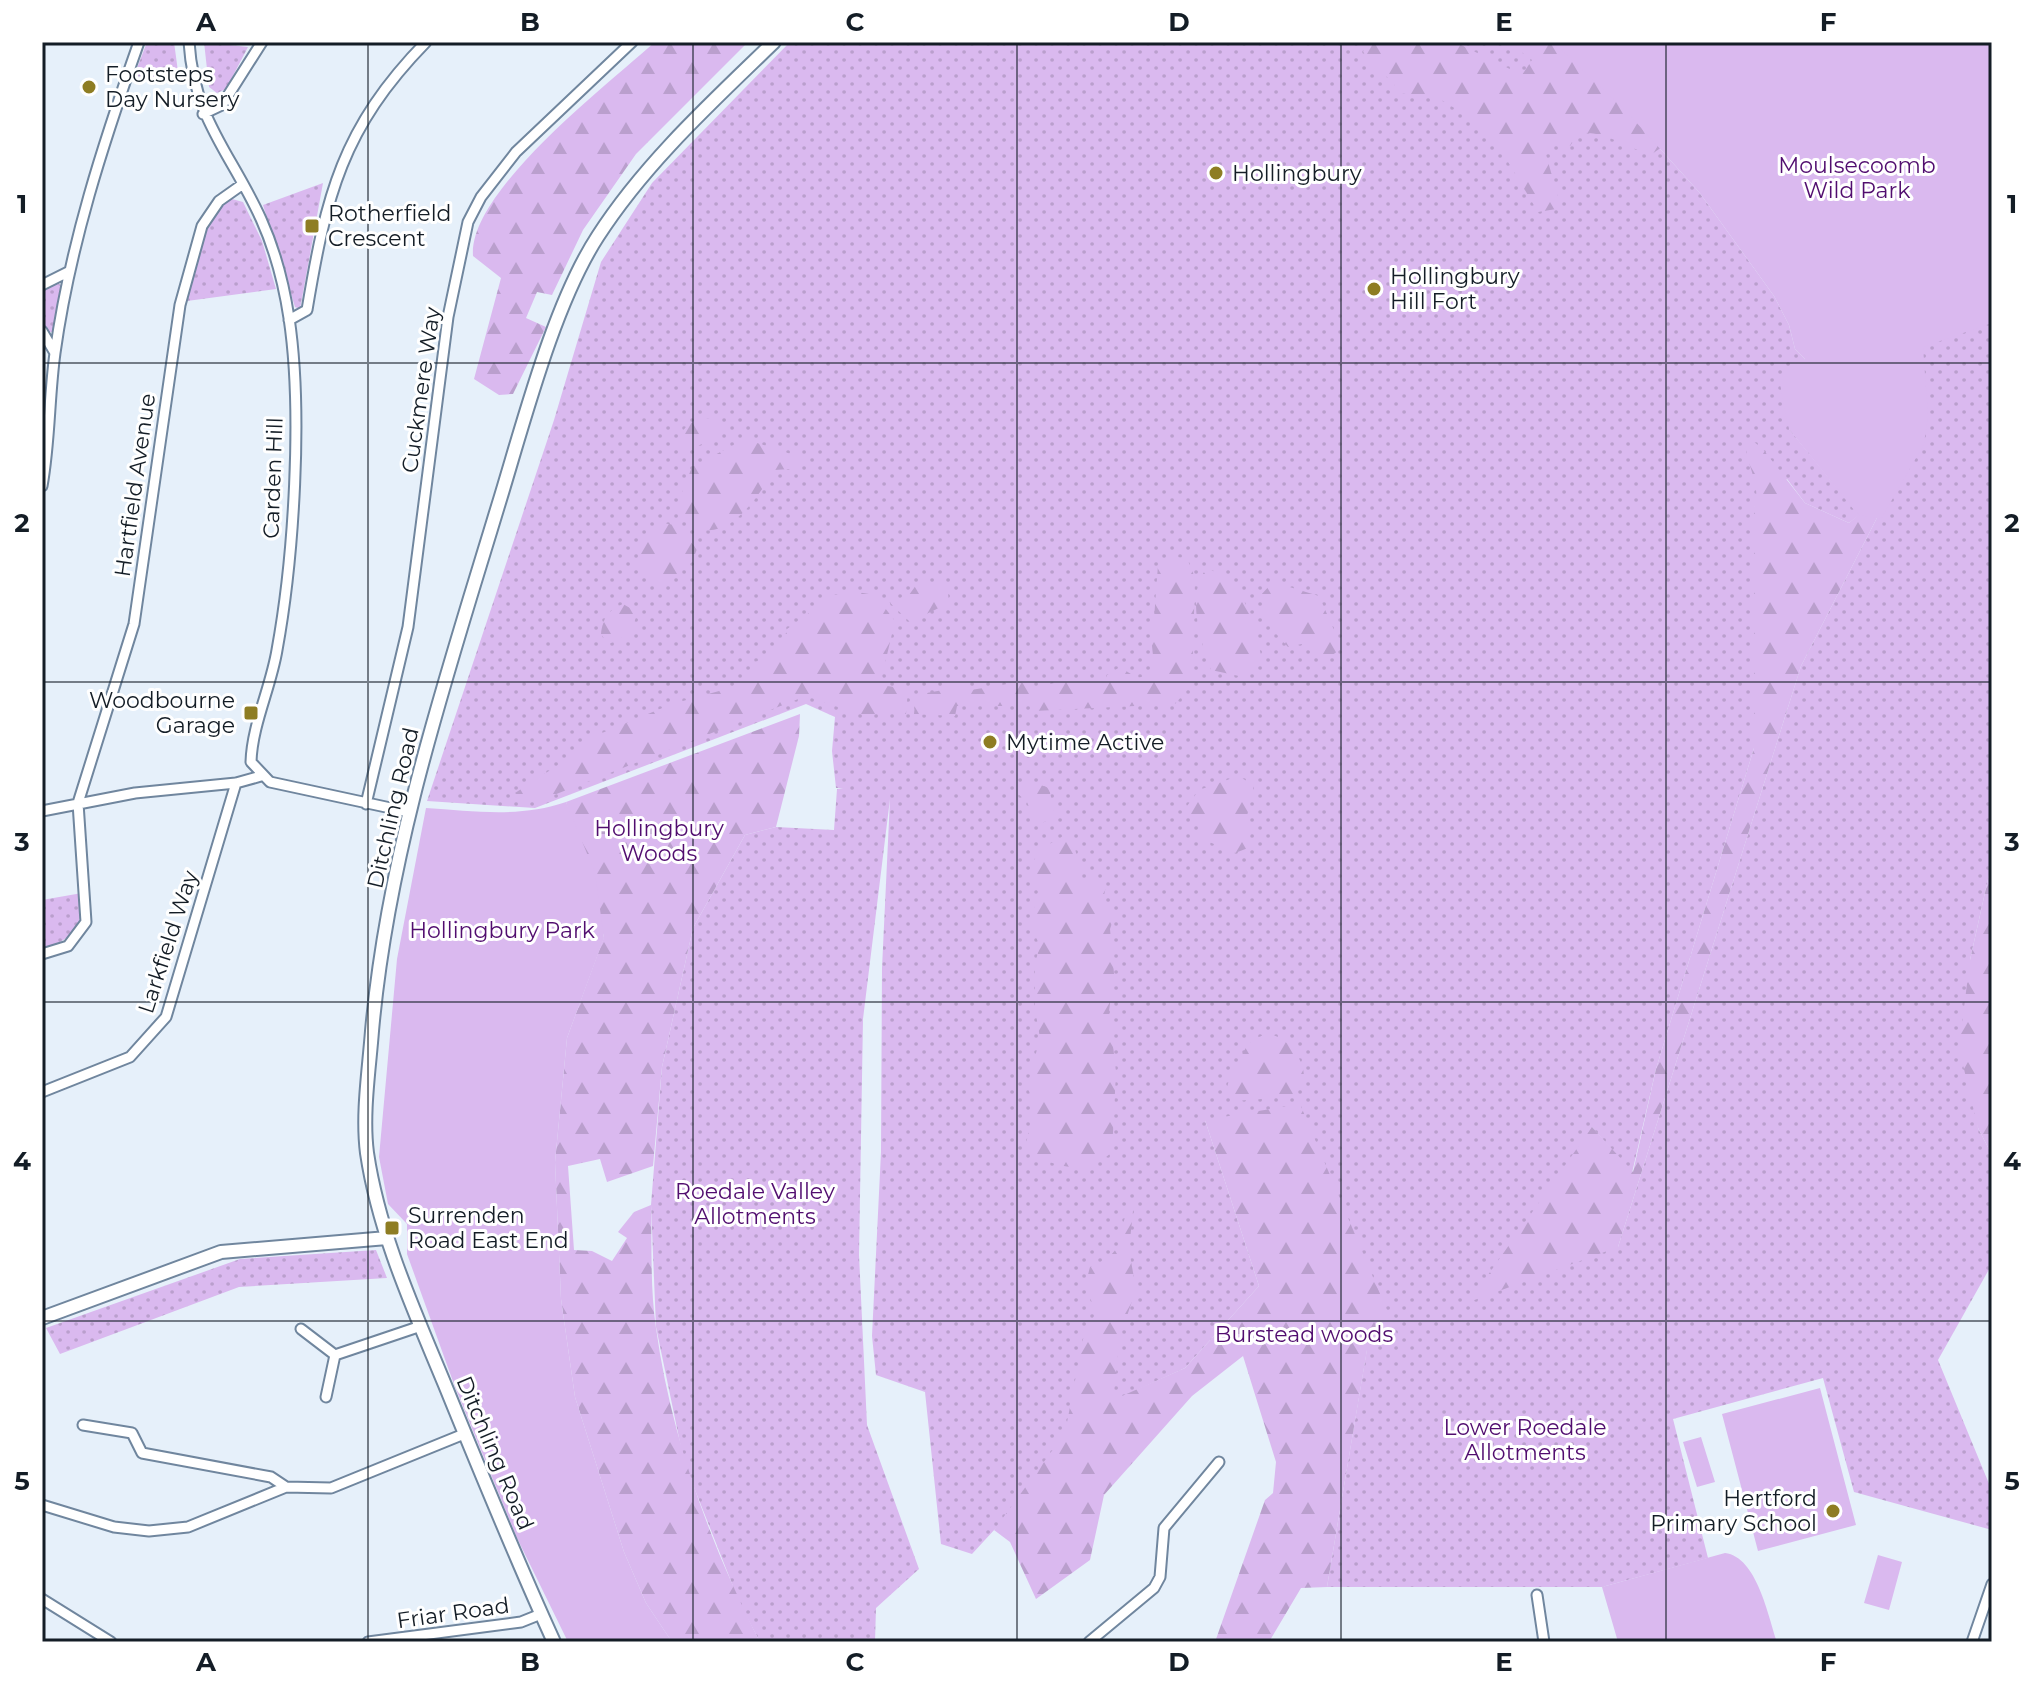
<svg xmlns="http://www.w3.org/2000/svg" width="2034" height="1684" font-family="Montserrat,sans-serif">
  <defs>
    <pattern id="grass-dots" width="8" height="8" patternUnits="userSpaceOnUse" patternTransform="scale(2)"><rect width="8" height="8" fill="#dab9ef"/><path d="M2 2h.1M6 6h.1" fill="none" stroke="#ba9fcd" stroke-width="1.8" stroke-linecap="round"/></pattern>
    <pattern id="forest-firs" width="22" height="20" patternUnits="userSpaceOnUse" patternTransform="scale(2)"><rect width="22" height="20" fill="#dab9ef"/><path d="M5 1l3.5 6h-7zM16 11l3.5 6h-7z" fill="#ba9fcd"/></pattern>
  </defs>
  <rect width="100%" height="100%" fill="#e6f0fa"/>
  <path fill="url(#grass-dots)" d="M 147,42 L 174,42 L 179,79 L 134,76 Z
    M 204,42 L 248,47 L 226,89 L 217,93 L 209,87 Z
    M 790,42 L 1553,42 L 1625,110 L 1699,192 L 1774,296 L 1789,325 L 1795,349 L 1805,359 L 1789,429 L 1859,515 L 1849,523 L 1805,503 L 1787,479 L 1754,507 L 1754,748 L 1656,1069 L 1632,1173 L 1592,1127 L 1618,1247 L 1801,666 L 1882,508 L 1925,337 L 1992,318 L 1992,861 L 1970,960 L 1978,1128 L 1992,1155 L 1992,1264 L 1938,1360 L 1992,1491 L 1992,1530 L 1854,1492 L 1823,1378 L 1673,1419 L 1708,1558 L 1602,1587 L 1327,1587 L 1367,1349 L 1205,1120 L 1259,1286 L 1185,1368 L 1113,1401 L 972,1554 L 941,1544 L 925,1392 L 876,1375 L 872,1336 L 881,1152 L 882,968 L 890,799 L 863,1019 L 859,1255 L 867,1425 L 919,1569 L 876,1608 L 875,1642 L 760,1642 L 740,1604 L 684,1462 L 656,1327 L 651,1205 L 662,1067 L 693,928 L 745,835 L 776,827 L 834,830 L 837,789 L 843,788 L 836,788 L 832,751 L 835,717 L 806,704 L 535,808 L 427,801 L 554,420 L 601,262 L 652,183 Z
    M 323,183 L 300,309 L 295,307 L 263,205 Z
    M 232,199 L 243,202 L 262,241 L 276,289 L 187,301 C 195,268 199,216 232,199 Z
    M 58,283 L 63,287 L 54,332 L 48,332 L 42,319 L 42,290 Z
    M 82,893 C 84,925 73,940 42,949 L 42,900 Z
    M 376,1250 L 387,1278 L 239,1287 L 60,1354 L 46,1328 L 240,1259 Z"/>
  <path fill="url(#forest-firs)" d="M 655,42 L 748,42 L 636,154 L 583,230 L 552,295 L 537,292 L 526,318 L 546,327 L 513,394 L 499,395 L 474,379 L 501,278 L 473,256 C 468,192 608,84 655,42 Z
    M 1372,42 L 1455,42 L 1522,75 L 1532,60 L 1508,42 L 1958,42 L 1781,300 L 1669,142 L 1652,154 C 1622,148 1609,131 1579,133 L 1570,146 L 1553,146 L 1546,155 L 1560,203 L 1556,209 L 1538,212 L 1495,140 L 1466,115 L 1438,98 L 1399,93 C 1392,75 1371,70 1363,51 Z
    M 712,418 L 722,426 L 723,434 L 685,452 L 677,444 C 684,424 692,419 712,418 Z
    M 1789,429 L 1882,508 L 1801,666 L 1618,1247 L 1469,1302 L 1592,1127 L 1633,1172 L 1656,1069 L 1754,748 L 1754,507 C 1762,485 1747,468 1746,446 L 1754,442 L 1762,448 L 1805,503 L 1849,523 L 1858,515 Z
    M 745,439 L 803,458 L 790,469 L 774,470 C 752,508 714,559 675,510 L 692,467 Z
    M 661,523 L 676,525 L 697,549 L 692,562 L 666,584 L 651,584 L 637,565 C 639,546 646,536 661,523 Z
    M 1173,557 L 1187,558 L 1195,578 L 1192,684 L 1175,704 L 1034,711 L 1030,706 L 957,706 L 955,716 L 914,714 L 916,695 L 943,690 L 947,682 L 959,682 L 971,690 L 1019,682 L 1036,687 L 1077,678 L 1105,682 L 1107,675 L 1120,667 L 1137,678 L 1155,674 L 1152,646 L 1158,565 Z
    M 1207,568 C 1249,586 1253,622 1263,663 L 1239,676 L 1211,670 C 1201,642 1185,594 1207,568 Z
    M 919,581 L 947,584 L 949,603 L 910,622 L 889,602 L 909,595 Z
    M 1273,582 L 1319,596 L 1342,648 L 1324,661 L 1311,642 L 1288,647 L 1271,628 L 1260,596 Z
    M 857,592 L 875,595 L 895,621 L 882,676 L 887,686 L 908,689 L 906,714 L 859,714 L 806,696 L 536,802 L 524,800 L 515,793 L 572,756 L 585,740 L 672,704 L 730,688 L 746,677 L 754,662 C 775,658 782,649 787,629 L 834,595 Z
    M 623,604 L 637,612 C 634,630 626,638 608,644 L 601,634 C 603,618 608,610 623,604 Z
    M 800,714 L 799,736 L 776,827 L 745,835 L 693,928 L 662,1067 L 653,1166 L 607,1182 L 600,1159 L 568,1166 L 574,1250 L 592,1251 L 612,1261 L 627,1238 L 618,1232 L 634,1212 L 651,1205 C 652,1245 650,1288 656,1328 C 671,1437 710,1544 760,1642 L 672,1642 L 646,1603 L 624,1552 L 575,1397 L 561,1299 L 555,1162 L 567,1038 L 604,937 L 566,802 Z
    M 1238,776 L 1254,785 L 1245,825 L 1251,831 L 1248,848 L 1235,853 L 1200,838 L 1200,820 L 1184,810 L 1199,790 Z
    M 1032,782 L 1049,788 L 1055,816 L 1037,826 L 1027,802 L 1017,793 L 1021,784 Z
    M 1071,832 L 1084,886 L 1093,879 L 1106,886 L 1102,905 L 1114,917 L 1110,929 L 1114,974 L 1109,1011 L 1116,1072 L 1112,1152 C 1085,1177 1053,1168 1025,1148 L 1035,1104 L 1027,1087 L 1040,1038 L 1035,1009 L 1035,963 L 1040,946 L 1030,924 L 1038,892 L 1030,866 L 1042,848 Z
    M 1992,861 L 1992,1155 L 1978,1128 L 1959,1048 L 1970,960 Z
    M 1269,1034 C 1291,1038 1309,1065 1303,1087 L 1288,1097 L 1235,1101 C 1219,1085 1233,1077 1239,1062 C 1245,1047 1251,1037 1269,1034 Z
    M 1300,1104 L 1397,1334 L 1367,1350 L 1327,1587 L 1301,1588 L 1269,1642 L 1215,1642 L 1265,1500 L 1273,1493 L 1276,1462 L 1243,1356 L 1192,1396 L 1104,1495 L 1090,1560 L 1036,1599 L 1010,1542 L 994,1530 L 1065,1433 L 1083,1339 L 1096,1312 L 1085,1286 L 1090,1267 C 1136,1248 1111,1231 1134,1201 L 1129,1250 L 1136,1289 L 1120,1337 L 1113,1400 L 1185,1368 L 1259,1286 L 1205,1120 Z"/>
  <path fill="#dab9ef" d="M 1553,42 L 1992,42 L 1992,323 L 1923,347 L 1928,415 L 1924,444 L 1881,519 L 1859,515 L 1789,429 L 1780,384 L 1805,359 L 1795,349 L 1789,325 L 1774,296 L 1699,192 L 1625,110 Z
    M 566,802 L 595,873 L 604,938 L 567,1038 L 555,1162 L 561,1299 L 575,1397 L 624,1552 L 646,1603 L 672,1642 L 568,1642 L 517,1538 L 455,1387 L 407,1254 L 407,1224 L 388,1204 L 379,1157 L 397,959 L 426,808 C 474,811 520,818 566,802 Z
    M 1820,1388 L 1856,1525 L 1758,1551 L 1722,1414 Z
    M 1701,1437 L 1715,1482 L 1697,1487 L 1683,1442 Z
    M 1725,1553 C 1757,1557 1768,1616 1777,1642 L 1618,1642 L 1602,1587 Z
    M 1878,1555 L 1902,1562 L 1889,1610 L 1864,1603 Z"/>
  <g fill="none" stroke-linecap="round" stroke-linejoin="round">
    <defs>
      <path id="street" d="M 189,42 C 194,120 231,153 261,219 C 275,250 284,285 289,318 C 303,411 294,557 277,650 C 271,687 252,725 251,762 L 270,782 L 409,812
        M 203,114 L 222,105 L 262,42
        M 42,285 L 70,271
        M 289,320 L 307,310 C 326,196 342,128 426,42
        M 42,331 L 55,353
        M 42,486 C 50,442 49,397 55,353 C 70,245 103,144 139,42
        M 366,804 L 408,627 L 448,317 L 468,222 L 481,197 L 516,152 L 632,42
        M 42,811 L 135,793 L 236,783 L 261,776
        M 42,954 L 68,946 L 86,922 L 78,803 L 134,624 L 180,305 L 202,226 L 219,201 L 243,184
        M 42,1092 L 130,1057 L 166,1017 L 236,783
        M 301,1329 L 335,1355 L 421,1326
        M 326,1397 L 335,1355
        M 83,1425 L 132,1433 L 142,1453 L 271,1477 L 286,1487
        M 42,1505 L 114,1527 L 149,1531 L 188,1527 L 286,1487 L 331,1488 L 464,1434
        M 1537,1595 L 1544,1642
        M 42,1599 L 111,1642
        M 368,1642 L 521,1622 L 541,1614
        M 1089,1642 L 1154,1588 L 1160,1577 L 1164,1528 L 1219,1462
        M 1972,1642 L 1992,1584"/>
      <path id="secondary" d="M 42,1318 L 221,1252 L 387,1238
        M 554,1642 C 515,1557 480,1471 445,1385 C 414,1310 379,1234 367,1153 C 362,1114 369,1071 372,1031 C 388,851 446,678 498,506 C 523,425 553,305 598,236 C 645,163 712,102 774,42"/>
    </defs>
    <use href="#street" stroke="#70869e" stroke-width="13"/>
    <use href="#secondary" stroke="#70869e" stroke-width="16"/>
    <use href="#street" stroke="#fff" stroke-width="9"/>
    <use href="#secondary" stroke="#fff" stroke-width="12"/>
  </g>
  <path fill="none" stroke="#141d26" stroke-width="2" stroke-opacity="0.55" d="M 368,42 L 368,1642M 693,42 L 693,1642M 1017,42 L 1017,1642M 1341,42 L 1341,1642M 1666,42 L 1666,1642M 42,363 L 1992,363M 42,682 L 1992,682M 42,1002 L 1992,1002M 42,1321 L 1992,1321"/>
  <g fill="#8e7d23" stroke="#fff" stroke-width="3">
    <circle cx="89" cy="87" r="8"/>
    <circle cx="1216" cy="173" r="8"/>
    <rect x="304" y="218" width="16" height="16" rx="4"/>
    <circle cx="1374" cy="289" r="8"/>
    <rect x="243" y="705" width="16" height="16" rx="4"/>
    <circle cx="990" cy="742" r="8"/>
    <rect x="384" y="1220" width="16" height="16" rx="4"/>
    <circle cx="1833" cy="1511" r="8"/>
  </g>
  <g text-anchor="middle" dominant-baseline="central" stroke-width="6" stroke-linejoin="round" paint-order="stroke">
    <g font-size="22" fill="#141d26" stroke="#fff" text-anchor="start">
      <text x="105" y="74">Footsteps<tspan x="105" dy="25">Day Nursery</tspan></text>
      <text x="1232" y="173">Hollingbury</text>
      <text x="328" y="213">Rotherfield<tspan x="328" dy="25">Crescent</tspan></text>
      <text x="1390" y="276">Hollingbury<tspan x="1390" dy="25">Hill Fort</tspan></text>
      <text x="235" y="700" text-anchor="end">Woodbourne<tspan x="235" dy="25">Garage</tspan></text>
      <text x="1006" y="742">Mytime Active</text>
      <text x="408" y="1215">Surrenden<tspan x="408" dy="25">Road East End</tspan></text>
      <text x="1817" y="1498" text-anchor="end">Hertford<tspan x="1817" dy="25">Primary School</tspan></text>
    </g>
    <g font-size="22" fill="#510d6f" stroke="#fff">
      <text x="1857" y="165">Moulsecoomb<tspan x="1857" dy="25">Wild Park</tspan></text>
      <text x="659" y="828">Hollingbury<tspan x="659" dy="25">Woods</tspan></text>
      <text x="502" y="930">Hollingbury Park</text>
      <text x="755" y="1191">Roedale Valley<tspan x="755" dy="25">Allotments</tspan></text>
      <text x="1304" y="1334">Burstead woods</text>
      <text x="1525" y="1427">Lower Roedale<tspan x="1525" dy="25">Allotments</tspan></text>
    </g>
    <g font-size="22" fill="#141d26" stroke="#fff">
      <text transform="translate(421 390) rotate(-82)">Cuckmere Way</text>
      <text transform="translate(273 478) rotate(-88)">Carden Hill</text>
      <text transform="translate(135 485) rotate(-82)">Hartfield Avenue</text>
      <text transform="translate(393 808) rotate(-77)">Ditchling Road</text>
      <text transform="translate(168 942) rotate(-72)">Larkfield Way</text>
      <text transform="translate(495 1453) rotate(67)">Ditchling Road</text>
      <text transform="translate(453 1613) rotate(-8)">Friar Road</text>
    </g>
  </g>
  <rect width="2034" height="1684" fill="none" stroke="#ffffff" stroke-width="88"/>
  <rect x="44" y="44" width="1946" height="1596" fill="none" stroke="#141d26" stroke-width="3"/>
  <g font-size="26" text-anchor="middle" font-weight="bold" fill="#141d26">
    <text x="206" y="31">A</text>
    <text x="530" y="31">B</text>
    <text x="855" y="31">C</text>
    <text x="1179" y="31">D</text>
    <text x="1504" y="31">E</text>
    <text x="1828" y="31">F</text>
    <text x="22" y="213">1</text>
    <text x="2012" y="213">1</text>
    <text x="22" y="532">2</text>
    <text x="2012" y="532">2</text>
    <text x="22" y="851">3</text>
    <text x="2012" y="851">3</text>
    <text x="22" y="1170">4</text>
    <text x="2012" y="1170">4</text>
    <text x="22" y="1490">5</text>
    <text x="2012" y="1490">5</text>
    <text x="206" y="1671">A</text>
    <text x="530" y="1671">B</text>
    <text x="855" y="1671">C</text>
    <text x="1179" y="1671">D</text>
    <text x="1504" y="1671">E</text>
    <text x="1828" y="1671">F</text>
  </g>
</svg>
